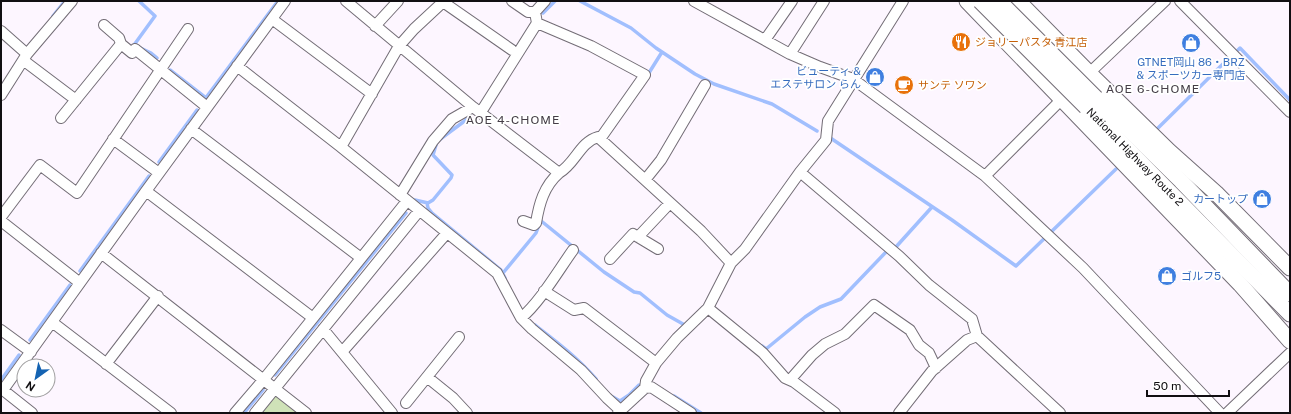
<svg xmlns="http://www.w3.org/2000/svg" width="1291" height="414" font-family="'Public Sans','Noto Sans JP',sans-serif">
  <rect width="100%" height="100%" fill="#fdf6ff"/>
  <path fill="#cfe2b8" d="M 279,395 L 300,413 L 258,413 L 273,396 Z"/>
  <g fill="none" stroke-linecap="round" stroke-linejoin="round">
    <path stroke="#a1bffe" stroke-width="3.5" d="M 139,1 L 155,16 L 134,45 L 151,53 L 157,58
      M 580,1 L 631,28 L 656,48 L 695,74 L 714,84 L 772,104 L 817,131
      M 543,13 L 555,1
      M 53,16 L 65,1
      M 1238,50 L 1240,48 L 1290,100
      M 170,70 L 206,98
      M 647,76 L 662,52
      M 205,99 L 278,1
      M 1157,129 L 1228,59
      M 829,137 L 952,220 L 1016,266 L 1116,169
      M 439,140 L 470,117
      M 159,162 L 197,110
      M 415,200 L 428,203 L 433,200 L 451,178 L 452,175 L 433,155 L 436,145
      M 427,203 L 428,208 L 432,213 L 501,270 L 505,278
      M 540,220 L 604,272 L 634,292 L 640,293 L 667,315 L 683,324
      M 895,248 L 932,207
      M 80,271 L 149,176
      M 503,273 L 536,233 L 539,225
      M 535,325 C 557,342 578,358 596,379
      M 30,340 L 70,285
      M 762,346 L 766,349 L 805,317 L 820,307 L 841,299 L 886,252
      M 275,375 L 406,213
      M 1,380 L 19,355
      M 674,396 L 701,413
      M 613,397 L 620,401 L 629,395 L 639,385
      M 244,413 L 263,390"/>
    <defs>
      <path id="minor" d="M 346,1 L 473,107 L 559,173 C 575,164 580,142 598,137 L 701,231 L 731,263
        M 444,1 L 414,29 L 399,46 L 341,147 L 497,273 L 521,318 L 532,329 L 581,370 L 607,398 L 620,410
        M 512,1 L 528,12 L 535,12 L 545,1
        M 694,1 L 790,54 L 820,67 L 853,79 L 985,176 L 1083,268 L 1220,413
        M 1180,1 L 1290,112
        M 443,2 L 512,50
        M 535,12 L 537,23 L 591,46 L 645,75 L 600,139
        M 272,19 L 372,94
        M 104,25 L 119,38 L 121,44
        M 375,26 L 398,1
        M 1,31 L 27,54
        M 765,40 L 792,1
        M 790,54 L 824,1
        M 23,60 L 76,100
        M 237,66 L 341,147
        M 1085,77 L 1165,1
        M 1,95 L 27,54 L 72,1
        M 481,112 L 537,23
        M 61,118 L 121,44 L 132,53 L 135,49 L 207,107
        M 191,129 L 361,258
        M 113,139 L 159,173
        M 800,172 L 899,256 L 929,285 L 972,319 L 977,336 L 1060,413
        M 985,176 L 1066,95
        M 645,180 L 661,160 L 705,85
        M 146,191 L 313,318
        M 400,195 L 433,141 L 452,119 L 473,107
        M 1,217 L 40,165 L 77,193 L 188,29
        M 1,221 L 80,283
        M 523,221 L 534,225 L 536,223 C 539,204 544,186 559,173
        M 638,237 L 670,203
        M 101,253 L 306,413
        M 610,259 L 633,234 L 658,249
        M 544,291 L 574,310 L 584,308 L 656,363
        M 708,308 L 763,353 L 785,378 L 794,382 L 835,413
        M 521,318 C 540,302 558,271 573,250
        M 52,322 L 171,413
        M 323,329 L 392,413
        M 1,330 L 31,352
        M 342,352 L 447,233
        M 106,364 L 158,296
        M 427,377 L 453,398 L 467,413
        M 790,380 L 812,355 L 825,344 L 845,334 L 874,305 L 910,330 L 919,345 L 929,353 L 936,368
        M 645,388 L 646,381 L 656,363 L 677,338 L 708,308 L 731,263 L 745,249 L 800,172 L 826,140 L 828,121 L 903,1
        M 406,403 L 459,337
        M 32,413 L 3,390 L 146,191 L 285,1
        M 235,413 L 264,379 L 407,201
        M 255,413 L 419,211
        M 618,413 L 645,388 L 651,387 L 691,413
        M 899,413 L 932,371 L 967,340 L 977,336
        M 1227,413 L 1290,353"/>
      <g id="highway">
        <path d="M 967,1 L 1240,284 L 1290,341"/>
        <path d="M 1018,1 L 1089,73 L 1169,151 L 1216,193 L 1290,268"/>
        <path d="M 1096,98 L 1181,181 L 1290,294"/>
        <path id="s1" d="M 1086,107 L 1290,314"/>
      </g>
    </defs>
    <use href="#minor" stroke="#736d76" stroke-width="12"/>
    <use href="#highway" stroke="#736d76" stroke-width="17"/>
    <use href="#minor" stroke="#fff" stroke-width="10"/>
    <use href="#highway" stroke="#fff" stroke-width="15"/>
    <defs>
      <path id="highway-bridge" d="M 980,1 L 1086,107
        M 999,1 L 1096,98"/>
    </defs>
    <use href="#highway-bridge" stroke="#736d76" stroke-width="17" stroke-linecap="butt"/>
    <use href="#highway-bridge" stroke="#fff" stroke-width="15"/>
  </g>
  <defs>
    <symbol id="restaurant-disc" viewBox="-11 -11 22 22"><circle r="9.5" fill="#e8710a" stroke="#fff"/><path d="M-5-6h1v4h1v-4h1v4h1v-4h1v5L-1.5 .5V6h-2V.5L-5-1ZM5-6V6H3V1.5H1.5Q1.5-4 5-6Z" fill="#fff"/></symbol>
    <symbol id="shop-disc" viewBox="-11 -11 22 22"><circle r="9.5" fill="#3f7fe0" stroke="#fff"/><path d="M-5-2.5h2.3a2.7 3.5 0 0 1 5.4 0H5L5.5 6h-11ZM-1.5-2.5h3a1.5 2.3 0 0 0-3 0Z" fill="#fff"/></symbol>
    <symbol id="cafe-disc" viewBox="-11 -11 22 22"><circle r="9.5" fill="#e8710a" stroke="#fff"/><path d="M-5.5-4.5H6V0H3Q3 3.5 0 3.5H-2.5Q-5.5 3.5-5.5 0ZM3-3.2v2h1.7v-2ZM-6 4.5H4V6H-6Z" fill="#fff"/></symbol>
  </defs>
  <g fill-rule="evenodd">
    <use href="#restaurant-disc" x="950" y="31" width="22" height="22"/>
    <use href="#shop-disc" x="1180" y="32" width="22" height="22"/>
    <use href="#shop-disc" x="864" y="66" width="22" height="22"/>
    <use href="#cafe-disc" x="893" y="74" width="22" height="22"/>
    <use href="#shop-disc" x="1251" y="188" width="22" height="22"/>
    <use href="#shop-disc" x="1156" y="265" width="22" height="22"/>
  </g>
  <g text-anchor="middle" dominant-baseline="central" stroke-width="3.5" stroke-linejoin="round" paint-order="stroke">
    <g font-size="11" fill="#c56008" stroke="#fff" text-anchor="start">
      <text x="975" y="42">ジョリーパスタ 青江店</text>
      <text x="918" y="85">サンテ ソワン</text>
    </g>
    <g font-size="11" fill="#366cbe" stroke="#fff" text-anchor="end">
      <text x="1191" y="62" text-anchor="middle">GTNET岡山 86・BRZ<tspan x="1191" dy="13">&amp; スポーツカー専門店</tspan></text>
      <text x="861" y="71">ビューティ &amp;<tspan x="861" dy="13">エステサロン らん</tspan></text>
      <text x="1248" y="199">カートップ</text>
      <text x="1181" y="276" text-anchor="start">ゴルフ5</text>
    </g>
    <g font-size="11" fill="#110f12" stroke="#fff">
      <text stroke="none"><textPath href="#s1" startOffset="70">National Highway Route 2</textPath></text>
    </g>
    <g font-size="12" letter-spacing="1" fill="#453e47" stroke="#fff">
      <text x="1153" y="89">AOE 6-CHOME</text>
      <text x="513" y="120">AOE 4-CHOME</text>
    </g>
  </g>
  <rect width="1291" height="414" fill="none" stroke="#110f12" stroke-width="4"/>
  <g transform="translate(36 378) rotate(213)"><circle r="19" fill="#ffffff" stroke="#a09fa0"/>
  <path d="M0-3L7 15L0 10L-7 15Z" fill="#1463b2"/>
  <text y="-6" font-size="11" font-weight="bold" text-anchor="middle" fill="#110f12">N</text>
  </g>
  <path d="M1147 390v6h82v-6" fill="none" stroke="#110f12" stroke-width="2"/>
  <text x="1153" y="390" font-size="12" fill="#110f12" stroke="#ffffff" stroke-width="3" paint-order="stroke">50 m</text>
</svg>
